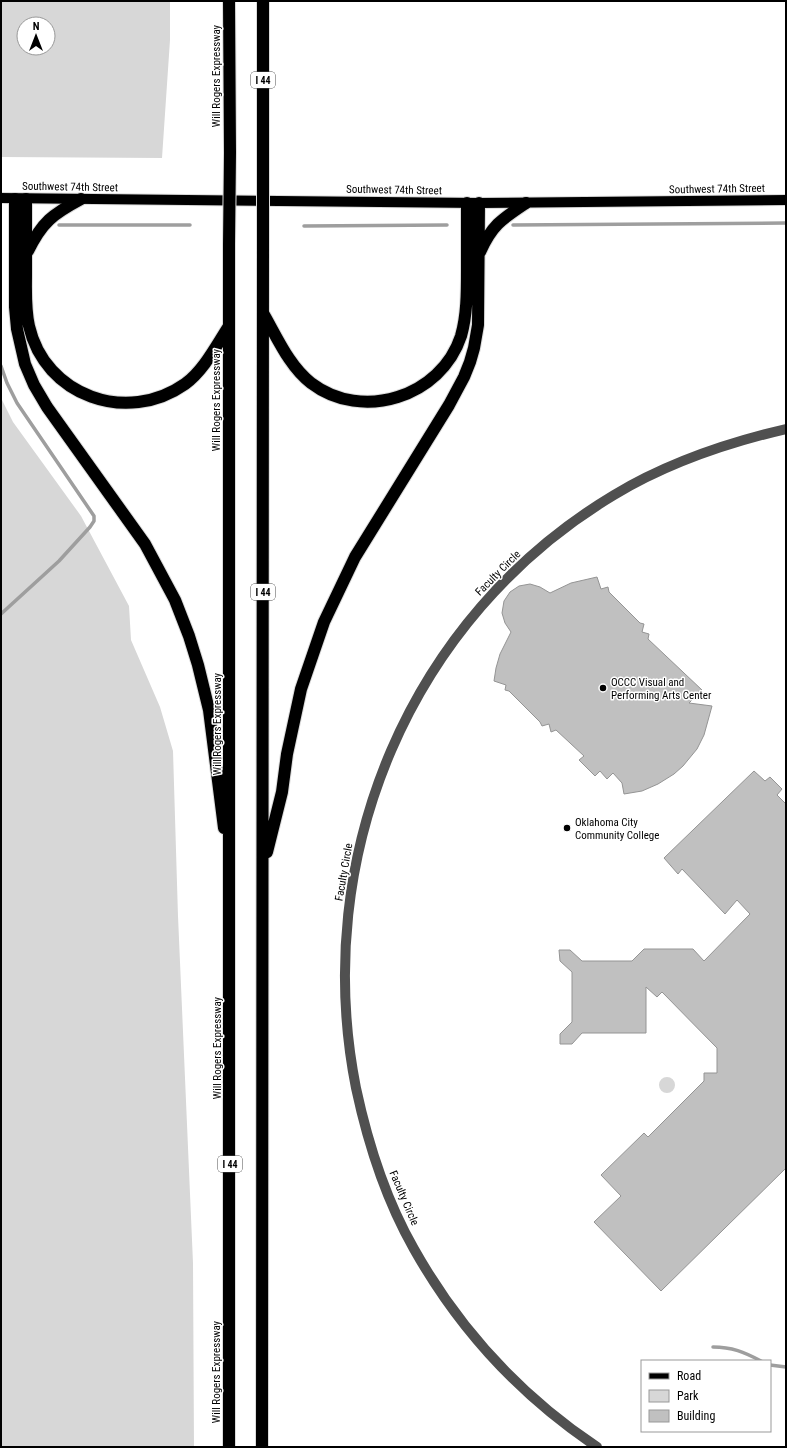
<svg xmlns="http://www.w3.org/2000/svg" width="787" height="1448" font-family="'Roboto Condensed',sans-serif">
  <rect width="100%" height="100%" fill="#fff"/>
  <path fill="#d7d7d7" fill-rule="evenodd" d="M 1,1 L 170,1 L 170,40 L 162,158 L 1,157 ZM 24,24 L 48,24 L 48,48 L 24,48 Z
    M 1,398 L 13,422 L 81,516 L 129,606 L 131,640 L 160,707 L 173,751 L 178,916 L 193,1263 L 194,1447 L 1,1447 Z
    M659 1085a8 8 0 1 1 16 0a8 8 0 1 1-16 0Z"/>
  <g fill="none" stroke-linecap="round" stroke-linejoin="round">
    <path stroke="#9e9e9e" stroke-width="3.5" d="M 59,225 L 190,225
      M 513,225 L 786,223
      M 304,226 L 447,225
      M 1,366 L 7,383 L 17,403 L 94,516 L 94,521 L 90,527 L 59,561 L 1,614
      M 713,1347 C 732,1347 744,1352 761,1361
      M 770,1365 L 786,1367"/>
  </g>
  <path fill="#c0c0c0" stroke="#949494" d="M 597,577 L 601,589 L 608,587 L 609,592 L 640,623 L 644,624 L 642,632 L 649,634 L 648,639 L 702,690 L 689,703 L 712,706 L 704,735 L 697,749 L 683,766 L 674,774 L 658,784 L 642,791 L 624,794 L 622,783 L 613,773 L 607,779 L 600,771 L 595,776 L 579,760 L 584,756 L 556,730 L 551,732 L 549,724 L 542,726 L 540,722 L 509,691 L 505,690 L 506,685 L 494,681 L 496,668 L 500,654 L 511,632 L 505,623 L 502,613 L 504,601 L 510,592 L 519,586 L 530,584 L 540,587 L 550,593 L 571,583 Z
    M 754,771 L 765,781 L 770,777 L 782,789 L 777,795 L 786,804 L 786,1168 L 661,1291 L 594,1222 L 621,1196 L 601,1175 L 644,1133 L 648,1137 L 704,1081 L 704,1073 L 717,1073 L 717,1048 L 662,992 L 657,997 L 646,987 L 646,1033 L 582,1033 L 572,1044 L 560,1044 L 560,1034 L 572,1022 L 572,972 L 560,961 L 559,950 L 570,950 L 582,961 L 632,961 L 644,949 L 693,949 L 704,961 L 750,914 L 737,900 L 725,914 L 682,869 L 678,874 L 664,858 Z"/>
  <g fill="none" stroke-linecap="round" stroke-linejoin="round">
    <defs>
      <path id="major" d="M 1,198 L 479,203 L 786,200"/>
      <path id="highway" d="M 229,1 L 230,153
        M 263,1 L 263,160
        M 15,199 L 15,307 L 17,329 L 25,364 L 34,385 L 47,407 L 145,544 L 175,600 L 189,636 L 198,665 L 209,710 L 224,828
        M 26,199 C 26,224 26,249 26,274 C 26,291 25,309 29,326 C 45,396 127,425 185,384 C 204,370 216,346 229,326
        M 28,251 C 42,222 53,214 81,199
        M 480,252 C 492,225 502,219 526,203
        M 263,313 C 277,337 289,366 311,383 C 362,422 441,397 461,336 C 467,315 467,292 467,270 C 467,248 467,225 467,203
        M 267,852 L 282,792 L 287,754 L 301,689 L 324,622 L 355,557 L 449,405 L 464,377 L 470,362 L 474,348 L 478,325 L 479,203
        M 229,1447 L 229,244
        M 262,1447 L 263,240"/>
    </defs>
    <use href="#major" stroke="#dbdbdb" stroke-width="12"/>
    <use href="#highway" stroke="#dbdbdb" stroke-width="14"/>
    <path stroke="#505050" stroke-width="10" d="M 597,1447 C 521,1396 459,1329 414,1249 C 386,1200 368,1144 356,1088 C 310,856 410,617 614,495 C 667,463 726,443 786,429"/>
    <use href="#major" stroke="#000" stroke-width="10"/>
    <use href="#highway" stroke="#000" stroke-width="12"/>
    <defs>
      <path id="highway-bridge" d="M 263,160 L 263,240
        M 229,244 L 230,153"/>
    </defs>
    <use href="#highway-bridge" stroke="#dbdbdb" stroke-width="14" stroke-linecap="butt"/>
    <use href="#highway-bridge" stroke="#000" stroke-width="12"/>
  </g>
  <g fill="#000" stroke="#fff" stroke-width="1.5">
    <circle cx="603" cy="688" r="4"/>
    <circle cx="567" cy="828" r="4"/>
  </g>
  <g text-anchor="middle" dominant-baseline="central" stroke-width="3" stroke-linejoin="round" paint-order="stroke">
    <g fill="#fff" stroke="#4c4c4c" stroke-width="1">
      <rect x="251" y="72" width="24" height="16" rx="3"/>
      <rect x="251" y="584" width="24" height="16" rx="3"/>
      <rect x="218" y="1156" width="24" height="16" rx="3"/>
    </g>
    <g font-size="10" font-weight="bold" fill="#000">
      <text x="263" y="80">I 44</text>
      <text x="263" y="592">I 44</text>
      <text x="230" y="1164">I 44</text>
    </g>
    <g font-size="11" fill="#000" stroke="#fff">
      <text transform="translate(216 76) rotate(-90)">Will Rogers Expressway</text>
      <text transform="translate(70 187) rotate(1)">Southwest 74th Street</text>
      <text transform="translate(717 189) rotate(-1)">Southwest 74th Street</text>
      <text transform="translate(394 190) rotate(1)">Southwest 74th Street</text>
      <text transform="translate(216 400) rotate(-90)">Will Rogers Expressway</text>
      <text transform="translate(498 573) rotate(-45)">Faculty Circle</text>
      <text transform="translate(217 724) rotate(-90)">Will Rogers Expressway</text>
      <text transform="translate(344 872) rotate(-80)">Faculty Circle</text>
      <text transform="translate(217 1048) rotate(-90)">Will Rogers Expressway</text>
      <text transform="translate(404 1198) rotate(67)">Faculty Circle</text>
      <text transform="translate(216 1372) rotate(-90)">Will Rogers Expressway</text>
    </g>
    <g font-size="11" fill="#000" stroke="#fff" text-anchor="start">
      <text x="611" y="682">OCCC Visual and<tspan x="611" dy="13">Performing Arts Center</tspan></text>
      <text x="575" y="822">Oklahoma City<tspan x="575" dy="13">Community College</tspan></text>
    </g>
  </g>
  <rect width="787" height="1448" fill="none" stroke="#000000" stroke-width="4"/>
  <rect x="641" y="1360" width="130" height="72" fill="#ffffff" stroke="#999999"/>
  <rect x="649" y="1373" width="20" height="6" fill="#000000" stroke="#999999"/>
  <text x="677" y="1380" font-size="12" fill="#000000">Road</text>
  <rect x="649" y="1390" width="20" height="12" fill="#d7d7d7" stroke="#999999"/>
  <text x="677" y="1400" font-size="12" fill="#000000">Park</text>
  <rect x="649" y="1410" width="20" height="12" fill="#c0c0c0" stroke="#999999"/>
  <text x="677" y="1420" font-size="12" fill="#000000">Building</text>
  <g transform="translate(36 36)"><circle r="19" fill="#ffffff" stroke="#999999"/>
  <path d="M0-3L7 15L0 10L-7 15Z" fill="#000000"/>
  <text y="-6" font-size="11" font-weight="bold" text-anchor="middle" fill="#000000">N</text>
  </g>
</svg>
